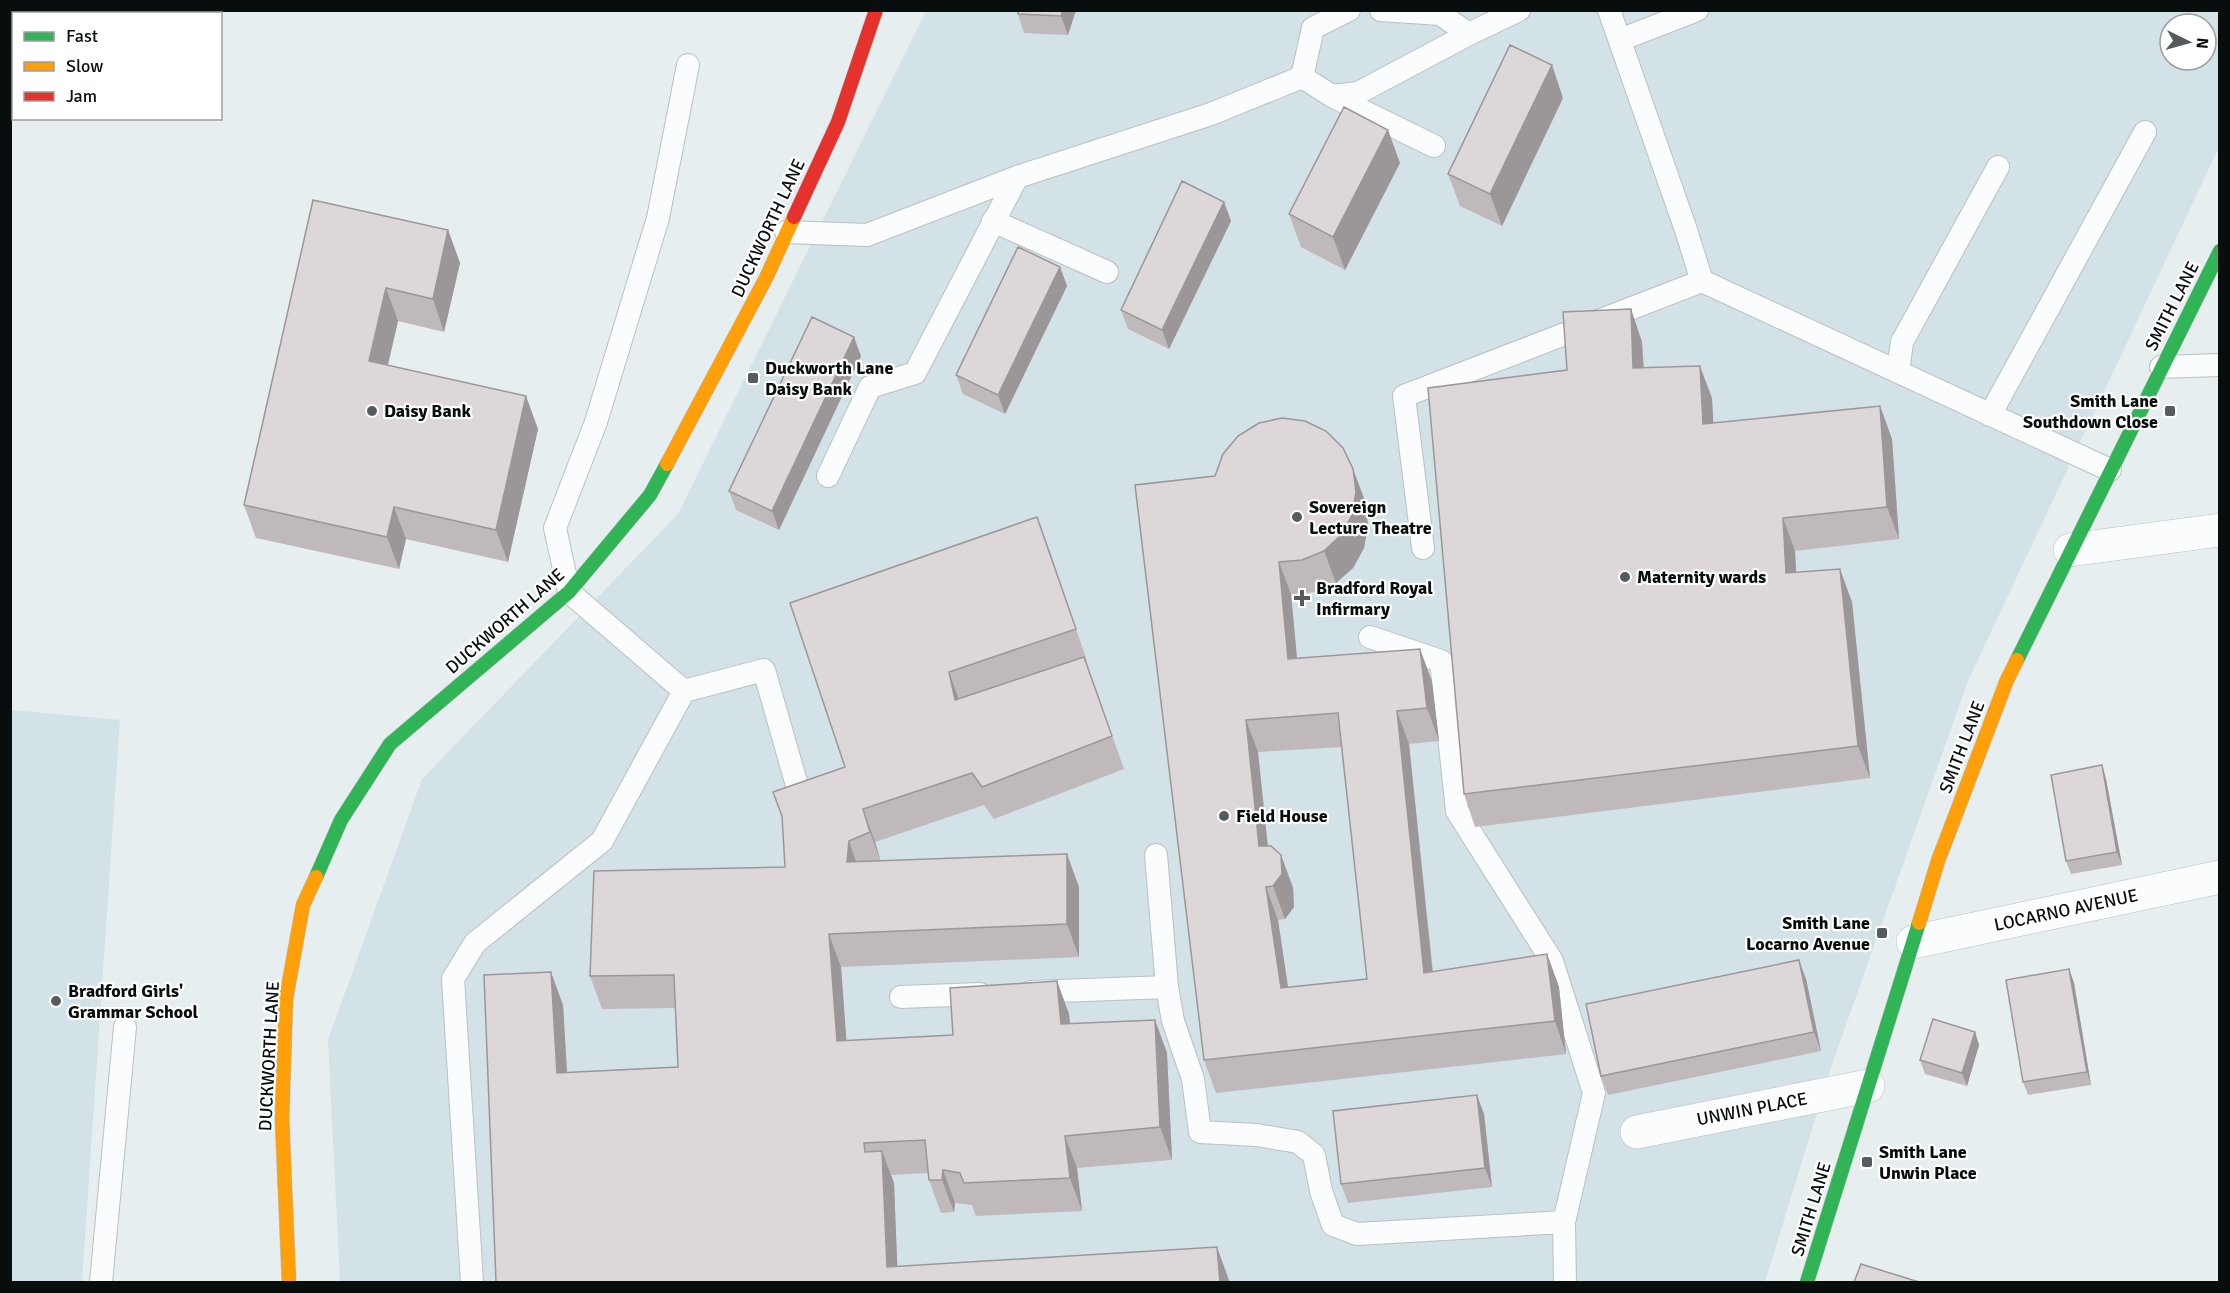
<svg xmlns="http://www.w3.org/2000/svg" width="2230" height="1293" font-family="Signika,sans-serif">
  <rect width="100%" height="100%" fill="#e6eef0"/>
  <path fill="#d2e2e6" fill-rule="evenodd" d="M 926,11 L 2219,11 L 2219,147 L 1968,681 L 1830,1070 L 1765,1282 L 340,1282 L 328,1040 L 422,779 L 678,514 ZM 2170,24 L 2206,24 L 2206,60 L 2170,60 Z
    M 11,710 L 120,720 L 82,1282 L 11,1282 Z"/>
  <g fill="none" stroke-linecap="round" stroke-linejoin="round">
    <defs>
      <path id="lane" d="M 1381,10 L 1440,14 L 1469,34
        M 1609,10 L 1685,227 L 1702,281 L 2110,470
        M 1620,40 L 1697,10
        M 1302,77 L 1332,96 L 1358,93 L 1469,34 L 1519,10
        M 1302,77 L 1313,28 L 1349,10
        M 1332,96 L 1434,146
        M 993,221 L 1107,272
        M 786,232 L 867,235 L 1017,177 L 1211,114 L 1302,77
        M 2161,367 L 2220,365
        M 1898,372 L 1902,342 L 1998,167
        M 1990,415 L 2145,132
        M 828,476 L 870,387 L 915,373 L 1017,177
        M 1423,548 L 1404,396 L 1702,281
        M 1370,637 L 1441,661 L 1457,811 L 1552,961 L 1594,1093 L 1564,1222 L 1565,1282
        M 684,691 L 764,670 L 800,796
        M 1156,855 L 1167,987 L 1173,1021 L 1193,1079 L 1200,1132 L 1257,1135 L 1298,1142 L 1314,1155 L 1321,1191 L 1333,1225 L 1357,1234 L 1564,1222
        M 1031,992 L 1167,987
        M 901,997 L 980,994
        M 101,1282 L 125,1027
        M 472,1282 L 453,979 L 475,943 L 602,841 L 684,691 L 569,592 L 555,528 L 596,422 L 658,218 L 688,65"/>
      <path id="street" d="M 2070,550 L 2220,530
        M 1913,942 L 2220,877
        M 1637,1132 L 1868,1086"/>
      <path id="fast" d="M 2017,660 L 2220,251
        M 316,877 L 341,820 L 390,744 L 569,592 L 650,495 L 667,464
        M 1807,1282 L 1919,923"/>
      <path id="slow" d="M 667,464 L 766,278 L 794,217
        M 1919,923 L 1938,861 L 2007,680 L 2017,660
        M 289,1282 L 282,1118 L 286,999 L 303,905 L 316,877"/>
      <path id="jam" d="M 794,217 L 838,122 L 876,10"/>
    </defs>
    <use href="#lane" stroke="#bac0c2" stroke-width="24"/>
    <use href="#street" stroke="#bac0c2" stroke-width="34"/>
    <use href="#fast" stroke="#bac0c2" stroke-width="15"/>
    <use href="#slow" stroke="#bac0c2" stroke-width="15"/>
    <use href="#jam" stroke="#bac0c2" stroke-width="15"/>
    <use href="#lane" stroke="#fbfcfd" stroke-width="22"/>
    <use href="#street" stroke="#fbfcfd" stroke-width="33"/>
    <use href="#fast" stroke="#30b455" stroke-width="14"/>
    <use href="#slow" stroke="#ff9f0a" stroke-width="14"/>
    <use href="#jam" stroke="#e5322d" stroke-width="14"/>
  </g>
  <path fill="#bfb9bb" fill-rule="evenodd" d="M 1076,10 L 1068,35 L 1024,33 L 1018,14 Z
    M 1563,98 L 1502,226 L 1460,206 L 1448,174 Z
    M 1400,163 L 1345,270 L 1301,247 L 1289,214 Z
    M 313,200 L 448,230 L 460,263 L 444,332 L 398,321 L 388,365 L 538,429 L 508,562 L 406,539 L 399,569 L 256,538 L 244,505 Z
    M 1224,202 L 1231,221 L 1169,349 L 1128,329 L 1121,310 Z
    M 1060,267 L 1067,286 L 1005,414 L 963,394 L 956,375 Z
    M 1631,309 L 1642,342 L 1644,368 L 1712,398 L 1713,423 L 1880,406 L 1892,439 L 1899,539 L 1795,551 L 1796,572 L 1852,602 L 1870,778 L 1475,827 L 1464,794 L 1567,370 Z
    M 861,356 L 779,530 L 736,510 L 729,491 Z
    M 1353,469 L 1365,501 L 1368,525 L 1364,548 L 1353,568 L 1336,583 L 1314,592 L 1291,594 L 1297,658 L 1420,649 L 1432,682 L 1439,741 L 1409,744 L 1433,972 L 1547,954 L 1559,987 L 1566,1054 L 1216,1093 L 1204,1060 L 1135,485 ZM 1342,747 L 1367,979 L 1288,987 L 1278,920 L 1285,919 L 1294,907 L 1293,888 L 1281,855 L 1268,846 L 1258,752 Z
    M 1049,550 L 1087,661 L 1086,662 L 1124,769 L 994,819 L 984,805 L 875,842 L 880,861 L 1079,887 L 1079,957 L 841,967 L 846,1041 L 953,1035 L 1057,981 L 1069,1014 L 1070,1024 L 1155,1020 L 1167,1053 L 1172,1160 L 1077,1168 L 1082,1211 L 976,1216 L 972,1205 L 955,1203 L 954,1212 L 941,1213 L 929,1180 L 928,1173 L 891,1175 L 894,1183 L 897,1266 L 1229,1280 L 496,1282 L 563,1005 L 567,1072 L 678,1067 L 675,1008 L 602,1009 L 590,976 L 785,867 L 845,767 Z
    M 2102,765 L 2106,779 L 2122,865 L 2071,874 L 2066,861 Z
    M 2069,969 L 2074,983 L 2091,1085 L 2028,1095 L 2023,1082 Z
    M 1806,979 L 1821,1051 L 1608,1095 L 1601,1076 Z
    M 1975,1032 L 1979,1045 L 1967,1086 L 1925,1074 L 1920,1060 Z
    M 1484,1114 L 1492,1187 L 1348,1203 L 1341,1184 Z"/>
  <path fill="#9b9698" d="M 1063,10 L 1076,10 L 1068,35 L 1061,16 Z
    M 1552,65 L 1563,98 L 1502,226 L 1490,194 Z
    M 1388,130 L 1400,163 L 1345,270 L 1333,237 Z
    M 1224,202 L 1231,221 L 1169,349 L 1162,330 Z
    M 448,230 L 460,263 L 444,332 L 433,299 Z
    M 1060,267 L 1067,286 L 1005,414 L 998,395 Z
    M 386,288 L 398,321 L 381,394 L 369,361 Z
    M 1631,309 L 1642,342 L 1645,401 L 1633,368 Z
    M 854,337 L 861,356 L 779,530 L 772,511 Z
    M 1700,366 L 1712,398 L 1715,457 L 1703,424 Z
    M 526,396 L 538,429 L 508,562 L 496,530 Z
    M 1880,406 L 1892,439 L 1899,539 L 1887,507 Z
    M 1353,469 L 1365,501 L 1368,525 L 1364,548 L 1353,568 L 1336,583 L 1324,551 Z
    M 394,507 L 406,539 L 399,569 L 387,537 Z
    M 1037,517 L 1049,550 L 1087,661 L 1076,629 Z
    M 1783,518 L 1795,551 L 1798,605 L 1786,573 Z
    M 1279,562 L 1291,594 L 1300,691 L 1288,659 Z
    M 1840,569 L 1852,602 L 1870,778 L 1858,746 Z
    M 1420,649 L 1432,682 L 1439,741 L 1427,708 Z
    M 949,672 L 961,705 L 955,700 Z
    M 1397,711 L 1409,744 L 1436,1006 L 1424,973 Z
    M 1246,720 L 1258,752 L 1271,879 L 1259,846 Z
    M 2102,765 L 2106,779 L 2122,865 L 2117,852 Z
    M 863,809 L 875,842 L 882,865 L 870,832 Z
    M 849,841 L 860,874 L 847,862 Z
    M 1067,854 L 1079,887 L 1079,957 L 1067,924 Z
    M 1281,855 L 1293,888 L 1294,907 L 1285,919 L 1273,886 Z
    M 1266,887 L 1278,920 L 1293,1021 L 1281,988 Z
    M 829,934 L 841,967 L 849,1074 L 837,1041 Z
    M 1547,954 L 1559,987 L 1566,1054 L 1555,1021 Z
    M 1799,960 L 1806,979 L 1821,1051 L 1814,1032 Z
    M 2069,969 L 2074,983 L 2091,1085 L 2087,1072 Z
    M 551,972 L 563,1005 L 569,1106 L 557,1073 Z
    M 1057,981 L 1069,1014 L 1073,1057 L 1061,1024 Z
    M 1155,1020 L 1167,1053 L 1172,1160 L 1160,1127 Z
    M 1975,1032 L 1979,1045 L 1967,1086 L 1962,1073 Z
    M 1477,1095 L 1484,1114 L 1492,1187 L 1485,1168 Z
    M 1065,1136 L 1077,1168 L 1082,1211 L 1070,1178 Z
    M 882,1151 L 894,1183 L 898,1282 L 887,1267 Z
    M 943,1170 L 955,1203 L 954,1212 L 942,1180 Z
    M 1217,1247 L 1229,1280 L 1230,1282 L 1220,1282 Z"/>
  <path fill="#ded7d9" stroke="#9b9698" stroke-width="1.5" fill-rule="evenodd" d="M 1018,10 L 1063,10 L 1061,16 L 1018,14 Z
    M 1510,45 L 1552,65 L 1490,194 L 1448,174 Z
    M 1344,107 L 1388,130 L 1333,237 L 1289,214 Z
    M 1182,181 L 1224,202 L 1162,330 L 1121,310 Z
    M 313,200 L 448,230 L 433,299 L 386,288 L 369,361 L 526,396 L 496,530 L 394,507 L 387,537 L 244,505 Z
    M 1018,247 L 1060,267 L 998,395 L 956,375 Z
    M 1631,309 L 1633,368 L 1700,366 L 1703,424 L 1880,406 L 1887,507 L 1783,518 L 1786,573 L 1840,569 L 1858,746 L 1464,794 L 1428,388 L 1567,370 L 1563,312 Z
    M 812,317 L 854,337 L 772,511 L 729,491 Z
    M 1282,418 L 1305,421 L 1326,431 L 1343,448 L 1353,469 L 1356,492 L 1352,515 L 1341,535 L 1324,551 L 1302,560 L 1279,562 L 1288,659 L 1420,649 L 1427,708 L 1397,711 L 1424,973 L 1547,954 L 1555,1021 L 1204,1060 L 1135,485 L 1215,476 L 1223,454 L 1238,436 L 1259,423 ZM 1338,713 L 1367,979 L 1281,988 L 1266,887 L 1273,886 L 1282,874 L 1281,855 L 1271,846 L 1259,846 L 1246,720 Z
    M 1037,517 L 1076,629 L 949,672 L 955,700 L 1084,657 L 1112,736 L 982,787 L 972,773 L 863,809 L 870,832 L 849,841 L 847,862 L 1067,854 L 1067,924 L 829,934 L 837,1041 L 953,1035 L 950,988 L 1057,981 L 1061,1024 L 1155,1020 L 1160,1127 L 1065,1136 L 1070,1178 L 964,1183 L 960,1173 L 943,1170 L 942,1180 L 929,1180 L 925,1140 L 864,1143 L 865,1152 L 882,1151 L 887,1267 L 1217,1247 L 1220,1282 L 496,1282 L 484,975 L 551,972 L 557,1073 L 678,1067 L 674,975 L 590,976 L 594,871 L 785,867 L 782,816 L 773,792 L 845,767 L 790,603 Z
    M 2102,765 L 2117,852 L 2066,861 L 2051,775 Z
    M 1799,960 L 1814,1032 L 1601,1076 L 1586,1004 Z
    M 2069,969 L 2087,1072 L 2023,1082 L 2006,980 Z
    M 1933,1019 L 1975,1032 L 1962,1073 L 1920,1060 Z
    M 1477,1095 L 1485,1168 L 1341,1184 L 1333,1111 Z
    M 1861,1264 L 1919,1282 L 1854,1282 Z"/>
  <g fill="#565c5d" stroke="#fff" stroke-width="2">
    <rect x="747" y="372" width="12" height="12" rx="3"/>
    <circle cx="372" cy="411" r="6"/>
    <rect x="2164" y="405" width="12" height="12" rx="3"/>
    <circle cx="1297" cy="517" r="6"/>
    <circle cx="1625" cy="577" r="6"/>
    <path d="M1299 589h6v6h6v6h-6v6h-6v-6h-6v-6h6z"/>
    <circle cx="1224" cy="816" r="6"/>
    <rect x="1876" y="927" width="12" height="12" rx="3"/>
    <circle cx="56" cy="1001" r="6"/>
    <rect x="1861" y="1156" width="12" height="12" rx="3"/>
  </g>
  <g text-anchor="middle" dominant-baseline="central" stroke-width="4.5" stroke-linejoin="round" paint-order="stroke">
    <g font-size="18" fill="#080d0e" stroke="#fff">
      <text transform="translate(768 228) rotate(-65)">DUCKWORTH LANE</text>
      <text transform="translate(2172 306) rotate(-63)">SMITH LANE</text>
      <text transform="translate(505 621) rotate(-41)">DUCKWORTH LANE</text>
      <text transform="translate(1962 747) rotate(-69)">SMITH LANE</text>
      <text transform="translate(2066 910) rotate(-12)">LOCARNO AVENUE</text>
      <text transform="translate(269 1056) rotate(-87)">DUCKWORTH LANE</text>
      <text transform="translate(1752 1109) rotate(-11)">UNWIN PLACE</text>
      <text transform="translate(1811 1209) rotate(-73)">SMITH LANE</text>
    </g>
    <g font-size="18" font-weight="bold" fill="#080d0e" stroke="#fff" text-anchor="start">
      <text x="765" y="368">Duckworth Lane<tspan x="765" dy="21">Daisy Bank</tspan></text>
      <text x="2158" y="401" text-anchor="end">Smith Lane<tspan x="2158" dy="21">Southdown Close</tspan></text>
      <text x="384" y="411">Daisy Bank</text>
      <text x="1309" y="507">Sovereign<tspan x="1309" dy="21">Lecture Theatre</tspan></text>
      <text x="1637" y="577">Maternity wards</text>
      <text x="1316" y="588">Bradford Royal<tspan x="1316" dy="21">Infirmary</tspan></text>
      <text x="1236" y="816">Field House</text>
      <text x="1870" y="923" text-anchor="end">Smith Lane<tspan x="1870" dy="21">Locarno Avenue</tspan></text>
      <text x="68" y="991">Bradford Girls'<tspan x="68" dy="21">Grammar School</tspan></text>
      <text x="1879" y="1152">Smith Lane<tspan x="1879" dy="21">Unwin Place</tspan></text>
    </g>
  </g>
  <rect width="2230" height="1293" fill="none" stroke="#080d0e" stroke-width="24"/>
  <rect x="12" y="12" width="210" height="108" fill="#ffffff" stroke="#9c9e9f" stroke-width="1.5"/>
  <rect x="24" y="32" width="30" height="9" fill="#30b455" stroke="#9c9e9f" stroke-width="1.5"/>
  <text x="66" y="42" font-size="18" fill="#080d0e">Fast</text>
  <rect x="24" y="62" width="30" height="9" fill="#ff9f0a" stroke="#9c9e9f" stroke-width="1.5"/>
  <text x="66" y="72" font-size="18" fill="#080d0e">Slow</text>
  <rect x="24" y="92" width="30" height="9" fill="#e5322d" stroke="#9c9e9f" stroke-width="1.5"/>
  <text x="66" y="102" font-size="18" fill="#080d0e">Jam</text>
  <g transform="translate(2188 42) rotate(95)"><circle r="28" fill="#ffffff" stroke="#9c9e9f" stroke-width="1.5"/>
  <path d="M0-4.5L10 22L0 15L-10 22Z" fill="#565c5d"/>
  <text y="-9" font-size="16" font-weight="bold" text-anchor="middle" fill="#080d0e">N</text>
  </g>
</svg>
